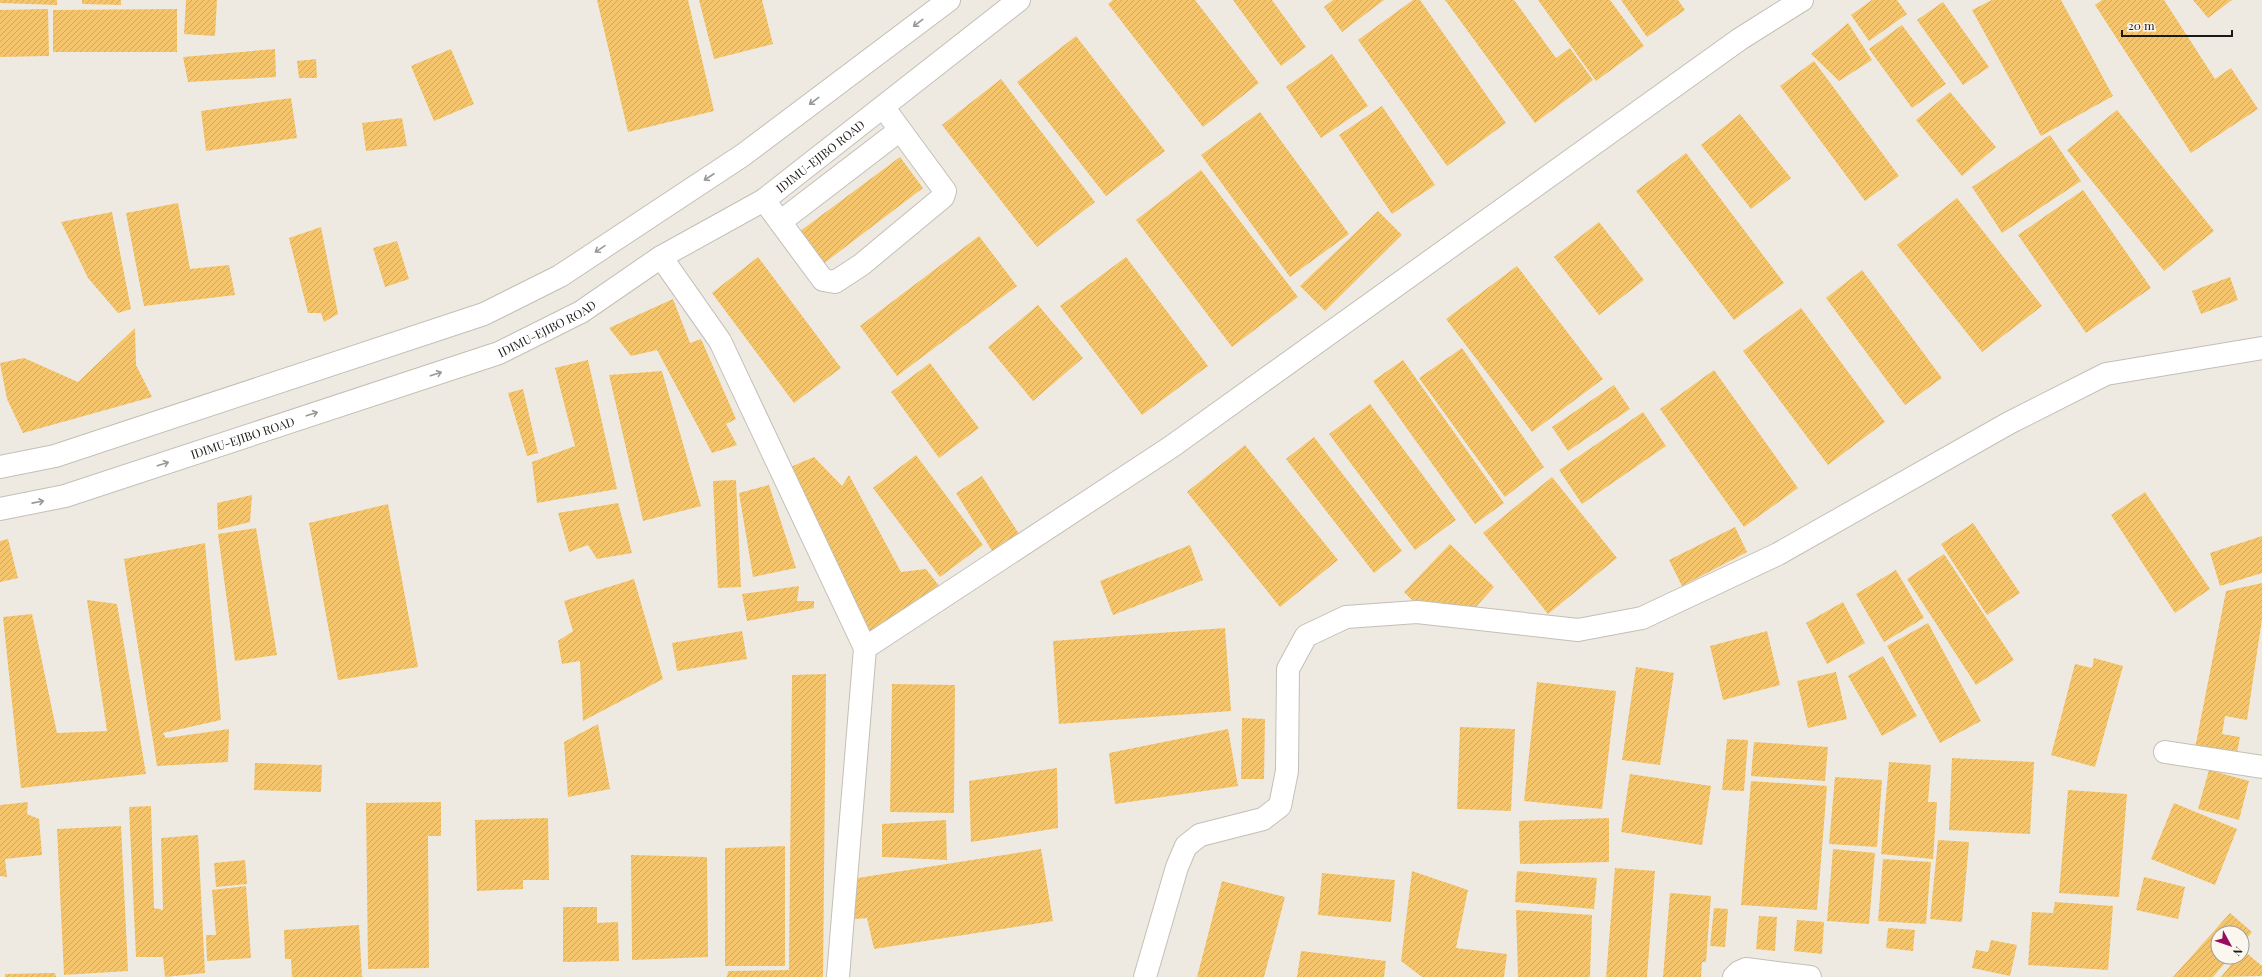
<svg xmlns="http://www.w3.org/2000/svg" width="2262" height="977" font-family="'Playfair Display',serif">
  <defs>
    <pattern id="building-hatch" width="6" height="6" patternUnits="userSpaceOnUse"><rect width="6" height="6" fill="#f4c56d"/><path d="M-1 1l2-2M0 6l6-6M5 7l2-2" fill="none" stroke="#d1a95e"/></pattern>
  </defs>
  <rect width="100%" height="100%" fill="#efeae1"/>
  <path fill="url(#building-hatch)" d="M 0,0 L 57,0 L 57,5 L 0,3 Z
    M 82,0 L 121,0 L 121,5 L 82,4 Z
    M 186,0 L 217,0 L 215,36 L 184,34 Z
    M 597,0 L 688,0 L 714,111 L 628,132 Z
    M 699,0 L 762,0 L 773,44 L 714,59 Z
    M 1113,0 L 1195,0 L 1259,83 L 1203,127 L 1108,4 Z
    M 1233,0 L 1272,0 L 1306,47 L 1281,66 Z
    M 1333,0 L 1384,0 L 1342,32 L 1324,7 Z
    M 1413,0 L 1420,0 L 1506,123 L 1447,166 L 1358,40 Z
    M 1445,0 L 1514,0 L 1556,58 L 1570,48 L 1593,80 L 1535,123 Z
    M 1538,0 L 1610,0 L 1644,46 L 1596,81 Z
    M 1621,0 L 1678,0 L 1685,10 L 1647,37 Z
    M 1872,0 L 1897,0 L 1907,14 L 1869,41 L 1851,15 Z
    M 1992,0 L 2061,0 L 2113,96 L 2041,136 L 1972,10 Z
    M 2102,0 L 2164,0 L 2215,79 L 2231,68 L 2258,109 L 2191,153 L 2095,5 Z
    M 2193,0 L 2232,0 L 2208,18 Z
    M 1943,2 L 1989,67 L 1963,85 L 1917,20 Z
    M 48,9 L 49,56 L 0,57 L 0,10 Z
    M 177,9 L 177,52 L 53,52 L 53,10 Z
    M 1848,23 L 1872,60 L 1839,81 L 1811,54 Z
    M 1902,25 L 1946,84 L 1912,108 L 1869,49 Z
    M 1076,36 L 1165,151 L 1106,196 L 1017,82 Z
    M 275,49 L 276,77 L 188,82 L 183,57 Z
    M 451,49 L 474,104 L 434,121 L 411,66 Z
    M 1332,54 L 1368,106 L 1321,138 L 1286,87 Z
    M 316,59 L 317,78 L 299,78 L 297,61 Z
    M 1814,61 L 1899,176 L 1865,201 L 1780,86 Z
    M 1001,79 L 1095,202 L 1037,247 L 942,125 Z
    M 1950,92 L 1996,147 L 1962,176 L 1916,120 Z
    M 291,98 L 297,138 L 206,151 L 201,111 Z
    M 1382,106 L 1435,185 L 1392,214 L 1339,135 Z
    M 2117,110 L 2214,231 L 2164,271 L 2067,150 Z
    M 1260,112 L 1349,234 L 1290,277 L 1201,155 Z
    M 1740,114 L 1791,178 L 1751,209 L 1701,145 Z
    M 402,118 L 407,146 L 366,151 L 362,123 Z
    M 2050,135 L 2081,181 L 2002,233 L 1972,187 Z
    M 1686,153 L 1784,283 L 1734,320 L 1636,191 Z
    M 900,157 L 923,188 L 823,264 L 799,232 Z
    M 1201,170 L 1298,297 L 1232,347 L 1136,220 Z
    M 2083,190 L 2151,288 L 2086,333 L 2018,235 Z
    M 1957,198 L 2042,306 L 1982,352 L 1897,245 Z
    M 178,203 L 190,269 L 229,265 L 235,295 L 144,306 L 126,213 Z
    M 1378,211 L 1402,235 L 1325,311 L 1300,286 Z
    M 112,212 L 131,309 L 118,313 L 88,278 L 61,222 Z
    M 1599,222 L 1644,280 L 1599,315 L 1554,257 Z
    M 321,227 L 338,314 L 324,322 L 321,313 L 308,313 L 289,238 Z
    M 979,236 L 1017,286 L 897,376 L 860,326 Z
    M 397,241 L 409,279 L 385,287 L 373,248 Z
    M 758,257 L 841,368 L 794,403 L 712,293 Z
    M 1126,257 L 1208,366 L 1142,415 L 1060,306 Z
    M 1517,266 L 1603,379 L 1532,432 L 1446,319 Z
    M 1862,270 L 1942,378 L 1905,405 L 1826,298 Z
    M 2230,277 L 2238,300 L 2201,314 L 2192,291 Z
    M 673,299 L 690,343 L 701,339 L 736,419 L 726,424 L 737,445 L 712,453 L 657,350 L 631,356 L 609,328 Z
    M 1038,305 L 1083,358 L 1033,401 L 988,347 Z
    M 1801,308 L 1885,422 L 1828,465 L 1743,351 Z
    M 135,328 L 136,365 L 152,397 L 23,433 L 7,399 L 0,363 L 24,358 L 78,382 Z
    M 1462,348 L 1544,467 L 1505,497 L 1419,378 Z
    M 588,360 L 617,489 L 537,503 L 532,462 L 575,446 L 555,368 Z
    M 1403,360 L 1504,503 L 1475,524 L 1373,381 Z
    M 930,363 L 979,428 L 939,458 L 891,392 Z
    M 1714,370 L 1798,488 L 1744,527 L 1660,409 Z
    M 662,371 L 701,506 L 643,521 L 609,375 Z
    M 1614,385 L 1630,409 L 1568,451 L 1552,427 Z
    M 523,389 L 538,453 L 527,456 L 508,393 Z
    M 1370,404 L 1456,520 L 1415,550 L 1329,434 Z
    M 1643,412 L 1666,446 L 1582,504 L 1559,470 Z
    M 1314,437 L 1402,551 L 1374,573 L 1286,459 Z
    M 1245,445 L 1338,560 L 1280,607 L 1187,492 Z
    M 916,455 L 983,545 L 940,577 L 873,488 Z
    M 814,457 L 842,486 L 849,475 L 901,572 L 926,569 L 944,592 L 872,638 L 788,468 Z
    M 982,476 L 1021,537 L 994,554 L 956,493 Z
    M 1552,477 L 1617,558 L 1548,614 L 1483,533 Z
    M 736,480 L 741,587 L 718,588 L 713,481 Z
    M 769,485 L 796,568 L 753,577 L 739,493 Z
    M 2145,492 L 2210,589 L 2175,613 L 2111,515 Z
    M 252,495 L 250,522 L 218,530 L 217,503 Z
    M 618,503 L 632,553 L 597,559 L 588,545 L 569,552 L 558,513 Z
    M 388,504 L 418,667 L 338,680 L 309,523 Z
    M 1973,523 L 2020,593 L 1987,615 L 1941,544 Z
    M 1735,527 L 1747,552 L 1682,586 L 1669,560 Z
    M 256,528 L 277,655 L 235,661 L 218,534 Z
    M 2262,536 L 2262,573 L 2220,586 L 2210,553 Z
    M 8,539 L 18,578 L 0,582 L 0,541 Z
    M 205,543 L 221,720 L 163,733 L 166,738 L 229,729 L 228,762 L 157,766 L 124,559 Z
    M 1450,544 L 1494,587 L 1475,608 L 1417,605 L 1404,592 Z
    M 1190,545 L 1203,580 L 1113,615 L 1100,581 Z
    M 1944,554 L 2014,660 L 1976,685 L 1907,579 Z
    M 1896,570 L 1924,618 L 1884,642 L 1856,594 Z
    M 634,579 L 663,679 L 583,721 L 580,661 L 562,664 L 558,641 L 573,631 L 564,601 Z
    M 2262,583 L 2262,619 L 2247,720 L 2225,716 L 2222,734 L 2240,737 L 2237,753 L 2195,748 L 2226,591 Z
    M 799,586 L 797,601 L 814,601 L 814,608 L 747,621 L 742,594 Z
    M 87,600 L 117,604 L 146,774 L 21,788 L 3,617 L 32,614 L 57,733 L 107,731 Z
    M 1843,602 L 1865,643 L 1827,664 L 1806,623 Z
    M 1928,623 L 1981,721 L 1940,743 L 1887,646 Z
    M 1225,628 L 1231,711 L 1059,724 L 1053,641 Z
    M 742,631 L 747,659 L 677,671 L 672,643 Z
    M 1767,631 L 1780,685 L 1723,700 L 1710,646 Z
    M 1883,656 L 1917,716 L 1882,736 L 1848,676 Z
    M 2094,658 L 2123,666 L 2095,767 L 2051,755 L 2075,664 L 2092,668 Z
    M 1636,667 L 1674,673 L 1660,765 L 1622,760 Z
    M 1836,672 L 1847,719 L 1808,728 L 1797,681 Z
    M 826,674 L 823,977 L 727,977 L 728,971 L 789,970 L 792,675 Z
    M 1537,682 L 1616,691 L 1602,809 L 1524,801 Z
    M 892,684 L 955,685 L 954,813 L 890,812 Z
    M 1242,718 L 1265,719 L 1264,779 L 1241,779 Z
    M 598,724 L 610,789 L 568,797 L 564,742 Z
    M 1460,727 L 1515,729 L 1511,811 L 1457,809 Z
    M 1228,729 L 1238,786 L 1115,804 L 1109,753 Z
    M 1727,739 L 1748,740 L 1744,791 L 1722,790 Z
    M 1754,742 L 1828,747 L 1825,781 L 1751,776 Z
    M 1952,758 L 2034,762 L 2030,834 L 1949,830 Z
    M 1889,762 L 1931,765 L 1928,802 L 1937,802 L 1933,859 L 1881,854 Z
    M 255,763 L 322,765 L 321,792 L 254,790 Z
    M 1057,768 L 1058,828 L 971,842 L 969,781 Z
    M 2209,770 L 2249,781 L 2239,820 L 2198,809 Z
    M 1630,774 L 1711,786 L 1702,845 L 1621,832 Z
    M 1835,777 L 1882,780 L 1877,847 L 1829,844 Z
    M 1751,781 L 1827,786 L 1817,910 L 1741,905 Z
    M 2068,790 L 2127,794 L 2119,897 L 2059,893 Z
    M 28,802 L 27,814 L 39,819 L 42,855 L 5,859 L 7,877 L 0,876 L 0,805 Z
    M 441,802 L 441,836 L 428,836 L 429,968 L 368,969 L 366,803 Z
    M 2174,803 L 2237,829 L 2215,885 L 2151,859 Z
    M 151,806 L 154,908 L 163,910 L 161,838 L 198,835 L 205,973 L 165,977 L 163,957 L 136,957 L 129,807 Z
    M 548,818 L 549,880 L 523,880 L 523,889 L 477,891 L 475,820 Z
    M 1609,818 L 1609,862 L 1520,864 L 1519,821 Z
    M 946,820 L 947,860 L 882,857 L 882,824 Z
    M 121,826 L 128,971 L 64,975 L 57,829 Z
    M 1938,840 L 1969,842 L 1962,922 L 1930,919 Z
    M 785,846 L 785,966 L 725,966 L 725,848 Z
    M 1041,849 L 1053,921 L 874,949 L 867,918 L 845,920 L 845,880 Z
    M 1833,849 L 1875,853 L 1869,924 L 1827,921 Z
    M 631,855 L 707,857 L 708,957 L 632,960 Z
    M 1883,859 L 1931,862 L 1926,924 L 1878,921 Z
    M 245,860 L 247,884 L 216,887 L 214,863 Z
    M 1615,868 L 1655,871 L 1647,977 L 1606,977 Z
    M 1412,871 L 1468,890 L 1456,948 L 1507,954 L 1504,977 L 1422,977 L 1401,961 Z
    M 1517,871 L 1597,878 L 1594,909 L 1515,902 Z
    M 1322,873 L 1395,880 L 1391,922 L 1318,915 Z
    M 2144,877 L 2185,887 L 2178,919 L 2136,910 Z
    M 1222,881 L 1285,897 L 1264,977 L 1197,977 Z
    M 246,886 L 251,958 L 207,961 L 206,935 L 216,935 L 212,890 Z
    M 1670,893 L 1711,896 L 1706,962 L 1702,962 L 1701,977 L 1663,977 Z
    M 2055,902 L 2113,906 L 2108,970 L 2028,965 L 2032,912 L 2053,913 Z
    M 563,907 L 597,907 L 597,923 L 618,922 L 619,961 L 563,962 Z
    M 1714,908 L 1728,909 L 1725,947 L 1710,946 Z
    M 1516,910 L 1592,915 L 1590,977 L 1518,977 Z
    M 2230,913 L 2252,932 L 2242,944 L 2242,933 L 2218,933 L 2218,957 L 2230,957 L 2213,977 L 2173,977 Z
    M 1759,916 L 1777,917 L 1775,951 L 1756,949 Z
    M 1797,920 L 1824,922 L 1822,954 L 1794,951 Z
    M 359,925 L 362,977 L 292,977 L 291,959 L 285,959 L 284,930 Z
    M 1888,928 L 1915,930 L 1913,951 L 1886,948 Z
    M 1991,940 L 2017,945 L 2010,976 L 1972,968 L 1976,950 L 1988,952 Z
    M 2243,950 L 2262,966 L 2262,976 L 2221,977 L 2237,957 L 2242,957 Z
    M 1301,951 L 1386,961 L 1384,977 L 1297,977 Z
    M 55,973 L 56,977 L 5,977 L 5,974 Z"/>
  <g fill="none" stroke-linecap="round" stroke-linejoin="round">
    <defs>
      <path id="minor" d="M 764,200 L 823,280 L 835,282 L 861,265 L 943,197 L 945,191 L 884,108
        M 780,222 L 900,130
        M 661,257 L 720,341 L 865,648 L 838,977
        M 865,648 L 1171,447 L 1740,39 L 1802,0
        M 2165,752 L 2262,767
        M 1145,977 L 1177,867 L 1186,846 L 1200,835 L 1263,819 L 1280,806 L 1287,771 L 1288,669 L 1306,636 L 1346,617 L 1417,612 L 1578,630 L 1642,618 L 1778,554 L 2009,423 L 2106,374 L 2262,348
        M 1734,977 L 1739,972 L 1746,969 L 1810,977"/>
      <g id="major">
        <path d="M 0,467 L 55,456 L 484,314 L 560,276 L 743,155 L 949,0"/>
        <path id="s1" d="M 0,509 L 65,496 L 499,353 L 581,312 L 661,257 L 764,200 L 1019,0"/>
      </g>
    </defs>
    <use href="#minor" stroke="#c4bfb6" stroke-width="24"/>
    <use href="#major" stroke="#c4bfb6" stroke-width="24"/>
    <use href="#minor" stroke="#fff" stroke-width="22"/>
    <use href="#major" stroke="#fff" stroke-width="22"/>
  </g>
  <defs><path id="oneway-shaft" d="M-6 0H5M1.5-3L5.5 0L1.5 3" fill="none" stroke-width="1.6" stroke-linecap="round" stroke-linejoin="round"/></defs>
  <g stroke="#989896">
    <use href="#oneway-shaft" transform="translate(918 23) rotate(143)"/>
    <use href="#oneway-shaft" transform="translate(814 101) rotate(143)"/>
    <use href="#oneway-shaft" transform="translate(709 177) rotate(147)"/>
    <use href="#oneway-shaft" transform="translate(600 249) rotate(146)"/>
    <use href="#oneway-shaft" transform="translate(436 374) rotate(-18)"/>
    <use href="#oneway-shaft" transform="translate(312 414) rotate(-18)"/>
    <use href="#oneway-shaft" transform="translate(163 464) rotate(-18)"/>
    <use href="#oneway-shaft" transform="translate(38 502) rotate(-11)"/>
  </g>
  <g text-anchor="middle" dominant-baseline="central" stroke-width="4" stroke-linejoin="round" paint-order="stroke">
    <g font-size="12" fill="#1b1916" stroke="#fcf7ee">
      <text stroke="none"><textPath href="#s1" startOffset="901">IDIMU-EJIBO ROAD</textPath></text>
      <text stroke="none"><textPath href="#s1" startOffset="577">IDIMU-EJIBO ROAD</textPath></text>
      <text stroke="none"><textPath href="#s1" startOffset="253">IDIMU-EJIBO ROAD</textPath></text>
    </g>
  </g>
  <g transform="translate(2230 945) rotate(130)"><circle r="19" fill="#fcf7ee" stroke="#a29e98"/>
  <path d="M0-3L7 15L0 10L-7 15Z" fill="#990b5e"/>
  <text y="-6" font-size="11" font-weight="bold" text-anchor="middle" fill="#1b1916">N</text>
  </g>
  <path d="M2122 30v6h110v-6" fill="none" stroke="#1b1916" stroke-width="2"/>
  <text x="2128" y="30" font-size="12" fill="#1b1916" stroke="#fcf7ee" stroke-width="3" paint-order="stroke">20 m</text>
</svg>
